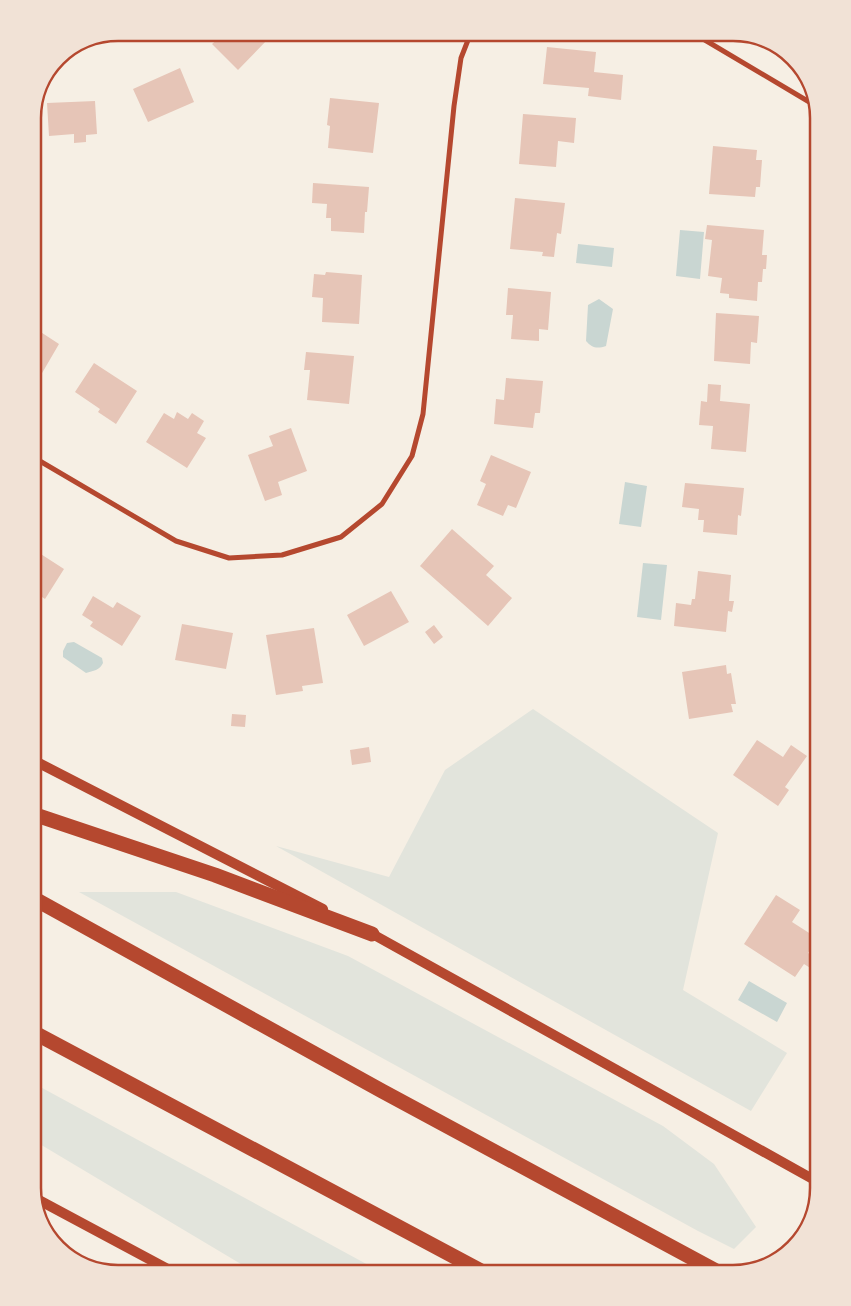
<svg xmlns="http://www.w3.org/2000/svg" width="851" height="1306" font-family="Mulish,sans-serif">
  <rect width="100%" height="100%" fill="#f6efe4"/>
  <path fill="#e2e4dc" d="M 533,709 L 718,833 L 683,990 L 787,1053 L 751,1111 L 276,846 L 389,877 L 445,770 Z
    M 79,892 L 176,892 L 348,956 L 663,1126 L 714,1164 L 756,1227 L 734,1249 L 698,1231 Z
    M 33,1083 L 383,1273 L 256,1273 L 33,1140 Z"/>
  <path fill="#c9d6d2" d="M 680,230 L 704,232 L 700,279 L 676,276 Z
    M 578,244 L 614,248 L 612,267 L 576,263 Z
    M 599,299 L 613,309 L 606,346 C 597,349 592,348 586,341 L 588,305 Z
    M 625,482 L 647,486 L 641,527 L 619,524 Z
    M 643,563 L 667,565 L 661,620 L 637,617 Z
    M 74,642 L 102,658 L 103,663 C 100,670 93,671 86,673 L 63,657 L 63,651 L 67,643 Z
    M 749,981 L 787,1003 L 777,1022 L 738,1000 Z"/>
  <path fill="#e6c5b7" d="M 261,37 L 270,37 L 238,70 L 212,44 L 219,38 Z
    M 547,47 L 596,52 L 594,72 L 623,75 L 621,100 L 588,96 L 589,88 L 543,84 Z
    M 180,68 L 194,102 L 148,122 L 133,89 Z
    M 330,98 L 379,103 L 373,153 L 328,148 L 330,126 L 327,125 Z
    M 95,101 L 97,134 L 86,135 L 86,142 L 74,143 L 74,134 L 49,136 L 47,103 Z
    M 523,114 L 576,118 L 574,143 L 558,141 L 556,167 L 519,164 Z
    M 713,146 L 757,150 L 756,160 L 762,160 L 760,187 L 756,187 L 755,197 L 709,194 Z
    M 313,183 L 369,187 L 367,212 L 365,212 L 364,233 L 331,231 L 331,218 L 326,218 L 327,204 L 312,203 Z
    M 515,198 L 565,203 L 561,234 L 557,233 L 554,257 L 542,256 L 543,252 L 510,249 Z
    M 707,225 L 764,230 L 762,255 L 767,255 L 766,269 L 763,269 L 762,282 L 758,282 L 757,301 L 729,298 L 729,294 L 720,293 L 722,278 L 708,276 L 712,240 L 705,239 Z
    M 326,272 L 362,275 L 359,324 L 322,322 L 323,298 L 312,297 L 314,274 L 325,275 Z
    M 508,288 L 551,292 L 548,330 L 539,329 L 539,341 L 511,339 L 513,315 L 506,315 Z
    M 716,313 L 759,316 L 757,343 L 751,342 L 750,364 L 714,361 Z
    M 33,327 L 59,344 L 38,380 L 33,376 Z
    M 306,352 L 354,356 L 349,404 L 307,400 L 310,370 L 304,370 Z
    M 94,363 L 137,391 L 116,424 L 98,412 L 100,409 L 75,392 Z
    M 506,378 L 543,381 L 540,413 L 535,413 L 533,428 L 494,424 L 496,399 L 504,400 Z
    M 708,384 L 721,385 L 720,401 L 750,404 L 746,452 L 711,449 L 713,426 L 699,425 L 701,401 L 707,402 Z
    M 177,412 L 188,419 L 192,413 L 204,421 L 197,433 L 206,438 L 187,468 L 146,442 L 164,413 L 174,419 Z
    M 291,428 L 307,471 L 278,482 L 282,495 L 265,501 L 248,455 L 273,446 L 269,436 Z
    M 491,455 L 531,472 L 516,508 L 508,505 L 503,516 L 477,505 L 486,484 L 480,481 Z
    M 685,483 L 744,488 L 741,516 L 738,515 L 737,535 L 703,532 L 704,520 L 698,520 L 699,509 L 682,507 Z
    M 452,529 L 494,566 L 486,575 L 512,598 L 488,626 L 420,566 Z
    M 33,549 L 64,569 L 45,599 L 33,591 Z
    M 698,571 L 731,575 L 729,601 L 734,601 L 732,612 L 728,611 L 726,632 L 674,626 L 676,603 L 691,605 L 692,599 L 695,599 Z
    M 391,591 L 409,622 L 364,646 L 347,615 Z
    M 93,596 L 113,608 L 117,602 L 141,616 L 122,646 L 90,626 L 93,622 L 82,615 Z
    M 182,624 L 233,633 L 226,669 L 175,660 Z
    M 434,625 L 443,637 L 434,644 L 425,632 Z
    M 314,628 L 323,683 L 302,686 L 303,691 L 276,695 L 266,635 Z
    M 726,665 L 727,674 L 731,673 L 736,704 L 731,704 L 733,712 L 689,719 L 682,672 Z
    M 232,714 L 246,715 L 245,727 L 231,726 Z
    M 757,740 L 783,757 L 791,745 L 807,756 L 785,787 L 789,790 L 778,806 L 733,775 Z
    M 369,747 L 371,762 L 352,765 L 350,750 Z
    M 776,895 L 800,910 L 792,922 L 817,938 L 808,953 L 818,959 L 818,965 L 815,971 L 804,964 L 795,977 L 744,944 Z"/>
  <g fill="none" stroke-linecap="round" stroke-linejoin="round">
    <path stroke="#b5482f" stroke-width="5" d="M 693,33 L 816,106
      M 33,457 L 176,541 L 229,558 L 282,555 L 341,537 L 382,504 L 412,456 L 423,414 L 454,106 L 461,58 L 470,35
      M 818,575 L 813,560 L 818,497"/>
    <path stroke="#b5482f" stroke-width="10" d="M 33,760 L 323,909
      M 367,931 L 818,1182
      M 35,1198 L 175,1273"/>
    <path stroke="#b5482f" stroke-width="12" d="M 799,1240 L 808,1224"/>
    <path stroke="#b5482f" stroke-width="15" d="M 33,814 L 215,875 L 372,934
      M 33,898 L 382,1091 L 720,1273
      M 33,1032 L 485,1273"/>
  </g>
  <path d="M0 0H851V1306H0ZM118 41H733A77 77 0 0 1 810 118V1188A77 77 0 0 1 733 1265H118A77 77 0 0 1 41 1188V118A77 77 0 0 1 118 41Z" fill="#f1e2d6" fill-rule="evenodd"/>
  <path fill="none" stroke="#b5482f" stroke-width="2.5" d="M118 41H733A77 77 0 0 1 810 118V1188A77 77 0 0 1 733 1265H118A77 77 0 0 1 41 1188V118A77 77 0 0 1 118 41Z"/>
</svg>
